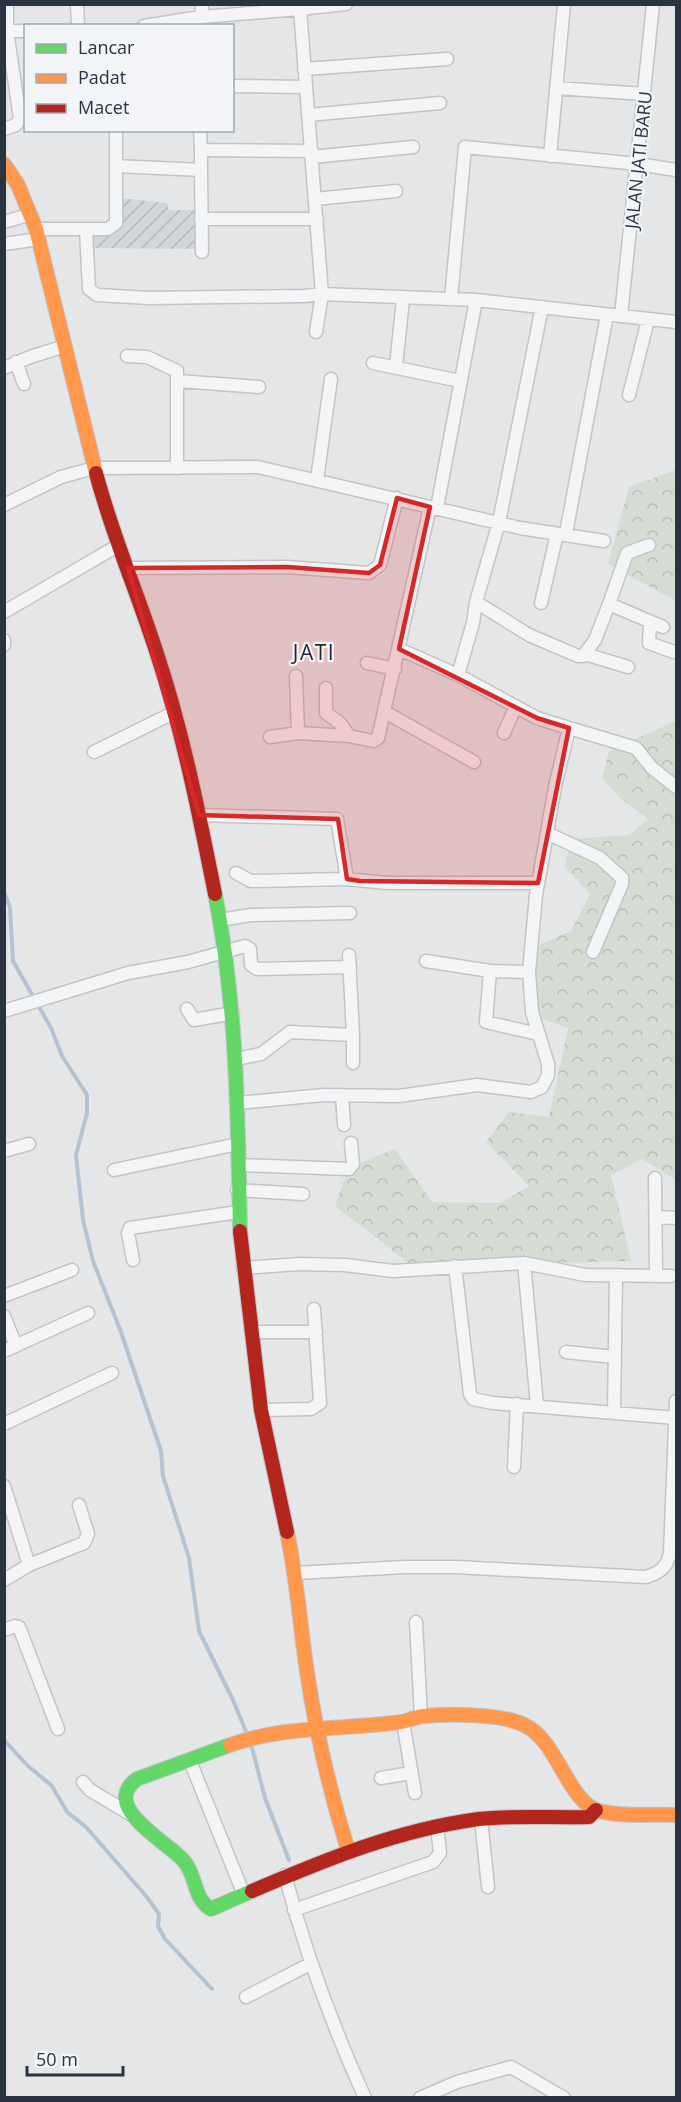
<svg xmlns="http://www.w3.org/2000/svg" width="681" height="2102" font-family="'Open Sans',sans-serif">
  <defs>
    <pattern id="industrial-furrows" width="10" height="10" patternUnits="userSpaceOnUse" patternTransform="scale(1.5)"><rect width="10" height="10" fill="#d2d6db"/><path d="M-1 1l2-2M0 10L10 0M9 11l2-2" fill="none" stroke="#b4b8bd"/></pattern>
    <pattern id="forest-crowns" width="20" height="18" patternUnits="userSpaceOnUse" patternTransform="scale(1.5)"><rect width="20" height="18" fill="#d5dcd4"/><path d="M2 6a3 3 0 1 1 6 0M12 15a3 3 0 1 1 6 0" fill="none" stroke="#b7bdb7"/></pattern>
  </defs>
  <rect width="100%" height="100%" fill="#e4e6e8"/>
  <path fill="url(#industrial-furrows)" d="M 120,198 L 167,203 L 169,210 L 198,210 L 197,249 L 95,248 L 92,226 L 117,227 Z"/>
  <path fill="url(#forest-crowns)" d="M 676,470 L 676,601 L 608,564 L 629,487 Z
    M 676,721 L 676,1180 L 642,1159 L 611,1175 L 631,1261 L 414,1267 L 335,1206 L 349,1167 L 395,1149 L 432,1202 L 501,1203 L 529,1186 L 486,1142 L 509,1112 L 549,1117 L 568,1028 L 531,1015 L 539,945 L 571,931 L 590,894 L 565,867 L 571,839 L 629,835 L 648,819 L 620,798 L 602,778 L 609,751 Z"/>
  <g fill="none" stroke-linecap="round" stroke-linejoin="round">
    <path stroke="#b4c3d2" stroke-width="4" d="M 4,891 L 10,908 L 13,961 L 51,1028 L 62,1056 L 87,1095 L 87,1113 L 76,1155 L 83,1220 L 93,1261 L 121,1332 L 161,1451 L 163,1476 L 189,1558 L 199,1631 L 233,1700 L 247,1734
      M 4,1740 L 27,1765 L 52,1786 L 67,1812 L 86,1827 L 146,1896 L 159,1914 L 158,1926 L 165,1939 L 212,1989
      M 251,1744 L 265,1798 L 289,1860"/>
    <defs>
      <path id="street" d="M 7,4 L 7,31 L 26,31
        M 77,4 L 78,26
        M 144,26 L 201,17 L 300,9
        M 201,26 L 202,4
        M 304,69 L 447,59
        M 232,86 L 305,87
        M 556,88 L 644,94
        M 308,115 L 440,103
        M 4,129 L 16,125 L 20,118 L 7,31
        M 200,130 L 201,150
        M 550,156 L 564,4
        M 312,157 L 413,147
        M 116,166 L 201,170 L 201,150 L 312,151
        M 201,170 L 202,252
        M 315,199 L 396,191
        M 201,219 L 317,219
        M 4,222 L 31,214
        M 36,229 L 86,229 L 89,289 L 97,295 L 149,298 L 303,296 L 322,294 L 476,300 L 676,322
        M 86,229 L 108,229 L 116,223 L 116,130
        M 4,244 L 39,239
        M 451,299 L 465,147 L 638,164 L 676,170
        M 621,316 L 653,4
        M 316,332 L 322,294 L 300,9 L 346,4
        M 127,356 L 147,357 L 177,371 L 177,468
        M 16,362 L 24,384
        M 373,363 L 460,381
        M 396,366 L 403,299
        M 4,368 L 30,357 L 65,346
        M 178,381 L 259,387
        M 629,395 L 648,320
        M 317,480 L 331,379
        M 4,505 L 61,477 L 94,468 L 258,467 L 520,528 L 604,541
        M 437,508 L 476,300
        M 566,533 L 607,315
        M 128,568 L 287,567 L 369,573 L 380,565 L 397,498
        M 476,602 L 529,635 L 578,656 L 583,656 L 595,640 L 609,604 L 663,627
        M 541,603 L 557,534
        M 609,604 L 627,553 L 649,545
        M 4,612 L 119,545
        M 650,622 L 649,643 L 674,652
        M 4,640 L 4,645
        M 585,654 L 628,667
        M 367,663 L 395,669
        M 458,675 L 473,623 L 476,602 L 499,522 L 542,307
        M 296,676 L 298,733 L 349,736 L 373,741 L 378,738 L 430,507
        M 326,688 L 326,713 L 340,723 L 349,736
        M 385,712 L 474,762
        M 569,728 L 636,748 L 652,768 L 676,787
        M 504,733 L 515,708
        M 270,737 L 298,733
        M 94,752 L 173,713
        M 199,815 L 337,819 L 347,879
        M 547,833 L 600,858 L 622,878 L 622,884 L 593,952
        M 236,873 L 251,881 L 347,879 L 387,883 L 538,883
        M 220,920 L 251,915 L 350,913
        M 426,961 L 490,971 L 486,1022 L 538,1034
        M 490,971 L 529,972
        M 187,1009 L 194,1020 L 233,1013
        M 4,1011 L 128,973 L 188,962 L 245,946 L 250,949 L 251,965 L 257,969 L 350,967
        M 353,1035 L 353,1063
        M 236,1059 L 261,1054 L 290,1032 L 353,1035 L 349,955
        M 342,1095 L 344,1125
        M 238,1103 L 324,1095 L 399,1096 L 477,1085 L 531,1092 L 542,1087 L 548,1075 L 548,1064 L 532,1012 L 529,972 L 536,895 L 555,787 L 569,728 L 537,718 L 458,675 L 399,649
        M 4,1151 L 29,1144
        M 238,1165 L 349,1169 L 353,1164 L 351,1143
        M 114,1170 L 238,1144
        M 655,1178 L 656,1276
        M 237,1190 L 303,1194
        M 657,1217 L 676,1218
        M 133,1260 L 128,1233 L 130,1228 L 238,1212
        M 524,1263 L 537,1405
        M 455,1266 L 470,1394 L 473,1399 L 493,1403 L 676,1418
        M 243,1268 L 299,1264 L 345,1265 L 393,1271 L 524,1263 L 585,1275 L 671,1276
        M 4,1296 L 72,1270
        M 4,1316 L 16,1346
        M 251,1332 L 316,1332
        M 4,1351 L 88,1313
        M 566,1352 L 614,1357
        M 261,1410 L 311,1409 L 320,1403 L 314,1309
        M 614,1412 L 616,1275
        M 4,1424 L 112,1373
        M 514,1467 L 517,1404
        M 4,1486 L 29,1565 L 4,1580
        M 29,1565 L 84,1543 L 88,1534 L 79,1505
        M 296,1573 L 404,1567 L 455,1567 L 646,1577 C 659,1573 667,1568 670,1553 L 676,1401
        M 416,1622 L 421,1716
        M 4,1630 L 15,1626 L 19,1627 L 58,1729
        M 403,1722 L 415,1793
        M 190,1761 L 244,1895
        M 381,1778 L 411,1773
        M 83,1782 L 90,1790 L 130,1814
        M 481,1819 L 488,1887
        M 285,1875 C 305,1952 332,2025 365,2098
        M 294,1910 L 433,1862 L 440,1853 L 437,1826
        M 246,1997 L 310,1964
        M 420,2098 L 457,2082 L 511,2067 L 564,2098"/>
      <path id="fast" d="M 215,894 C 237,1005 238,1117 240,1231
        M 230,1745 L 137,1779 C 99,1807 168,1842 184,1861 C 197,1876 193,1899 211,1909 L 252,1891"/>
      <path id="slow" d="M 4,164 L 18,185 L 36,229 L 96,473
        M 287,1532 C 297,1579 300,1625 307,1672 C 316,1733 330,1792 348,1850
        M 230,1745 C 286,1725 343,1730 401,1722 C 408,1721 415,1717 423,1716 C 449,1714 503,1713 526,1726 C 558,1742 568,1802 599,1811 C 623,1817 651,1814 676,1815"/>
      <path id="jam" d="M 96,473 C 112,535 138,594 157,654 C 183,732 199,814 215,894
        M 240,1231 L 261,1410 L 287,1532
        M 252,1891 C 327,1859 397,1830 479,1819 C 515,1815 553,1818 589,1817 L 596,1810"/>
    </defs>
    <use href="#street" stroke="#c2c4c6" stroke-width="15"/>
    <use href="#fast" stroke="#c2c4c6" stroke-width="16"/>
    <use href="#slow" stroke="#c2c4c6" stroke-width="16"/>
    <use href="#jam" stroke="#c2c4c6" stroke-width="16"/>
    <use href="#street" stroke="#f3f4f6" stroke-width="12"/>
    <use href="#fast" stroke="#63d668" stroke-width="14"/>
    <use href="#slow" stroke="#ff974d" stroke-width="14"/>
    <use href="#jam" stroke="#b3261e" stroke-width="14"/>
  </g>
  <path fill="#d62828" fill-opacity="0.2" stroke="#d62828" stroke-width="4.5" stroke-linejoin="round" d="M 397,498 L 430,507 L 399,649 L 537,718 L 569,728 L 538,883 L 360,881 L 347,879 L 338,819 L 199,815 L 128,568 L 287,567 L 369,573 L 380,565 Z"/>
  <g text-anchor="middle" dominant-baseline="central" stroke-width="4.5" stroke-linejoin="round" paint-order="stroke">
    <g font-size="18" fill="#2b3342" stroke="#f2f4f8">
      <text transform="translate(638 160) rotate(-84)">JALAN JATI BARU</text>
    </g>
    <g font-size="21" letter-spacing="1.5" fill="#1d2533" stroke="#f2f4f8">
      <text x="314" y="652">JATI</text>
    </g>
  </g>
  <rect width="681" height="2102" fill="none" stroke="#2b3342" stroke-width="12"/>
  <rect x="24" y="24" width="210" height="108" fill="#f2f4f8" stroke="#a2a7af" stroke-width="1.5"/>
  <rect x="36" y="44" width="30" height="9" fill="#63d668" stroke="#a2a7af" stroke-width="1.5"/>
  <text x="78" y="54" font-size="18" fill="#2b3342">Lancar</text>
  <rect x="36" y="74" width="30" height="9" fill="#ff974d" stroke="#a2a7af" stroke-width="1.5"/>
  <text x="78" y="84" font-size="18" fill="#2b3342">Padat</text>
  <rect x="36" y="104" width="30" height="9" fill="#b3261e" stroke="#a2a7af" stroke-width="1.5"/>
  <text x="78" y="114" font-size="18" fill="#2b3342">Macet</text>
  <path d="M27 2066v9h96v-9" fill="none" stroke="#2b3342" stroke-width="3"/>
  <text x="36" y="2066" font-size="18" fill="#2b3342" stroke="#f2f4f8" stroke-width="4.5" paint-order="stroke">50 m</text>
</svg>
